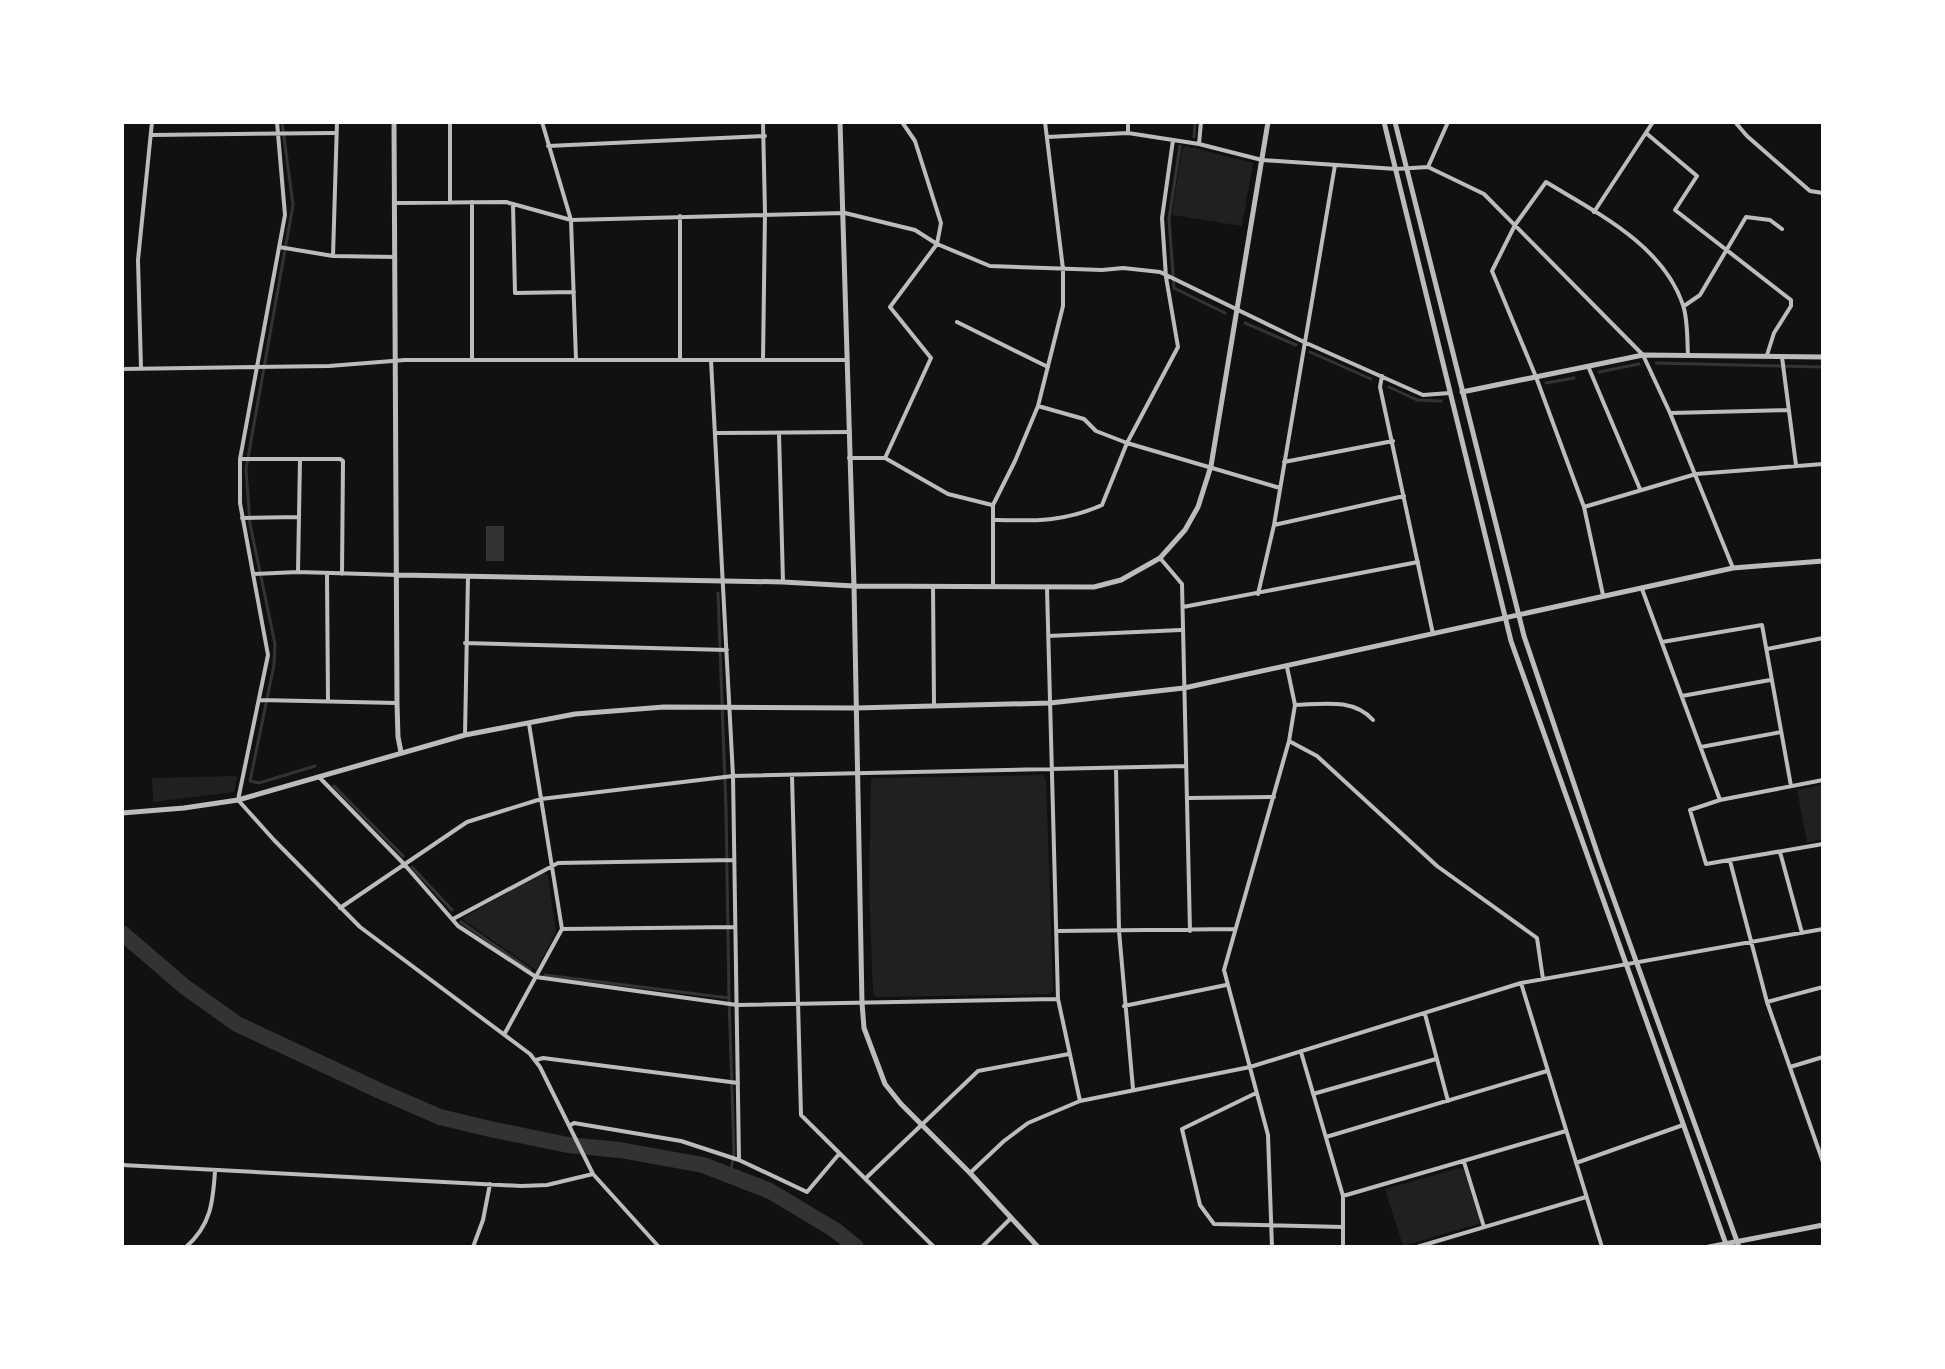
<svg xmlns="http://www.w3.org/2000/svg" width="1945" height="1369" font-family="'Titillium Web',sans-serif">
  <rect width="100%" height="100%" fill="#111"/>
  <path fill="#202020" d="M 1186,146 L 1253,163 L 1242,226 L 1172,215 L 1182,149 Z
    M 1043,775 L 1046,779 L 1053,990 L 1050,994 L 875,997 L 873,994 L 869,888 L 871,778 Z
    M 237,776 L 234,792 L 153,802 L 152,778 Z
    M 1823,785 L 1823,839 L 1807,842 L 1797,790 Z
    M 544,872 L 548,876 L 556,932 L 536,970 L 463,920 L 464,917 Z
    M 1460,1168 L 1464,1170 L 1480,1222 L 1478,1224 L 1403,1246 L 1385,1189 Z"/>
  <path fill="#333" d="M 486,526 L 504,526 L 504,561 L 486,561 Z"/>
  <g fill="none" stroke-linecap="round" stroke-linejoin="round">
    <path stroke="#333" stroke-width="3" d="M 282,122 L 293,205 L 246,469 L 250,524 L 275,644 L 274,665 L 250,781 L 259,783 L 315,766
      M 1194,137 L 1195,122
      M 1180,146 L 1169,219 L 1174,288 L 1225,313
      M 1245,323 L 1296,345
      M 1310,352 L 1371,379
      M 1656,363 L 1823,367
      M 1599,372 L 1639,364
      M 1546,383 L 1574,378
      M 1389,387 L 1417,400 L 1441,401
      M 718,593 L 726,810 L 729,998
      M 334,786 L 403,856
      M 412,867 L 452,910
      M 461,922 L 530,970
      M 545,975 L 729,998 L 734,1153 L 730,1175"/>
    <path stroke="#333" stroke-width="16" d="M 122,933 L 185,987 L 237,1024 L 380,1091 L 440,1117 L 490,1129 L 568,1145 L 620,1150 L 703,1165 L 770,1191 L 835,1230 L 856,1247"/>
    <path stroke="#bcbcbc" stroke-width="4" d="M 277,122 L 285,215 L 240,459 L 240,503 L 268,655 L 238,800 L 274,840 L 360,927 L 530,1054 L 540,1067 L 593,1174 L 659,1247
      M 450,122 L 450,202
      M 542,122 L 571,220 L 576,359
      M 1128,122 L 1128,133 L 1199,144 L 1262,160 L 1396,169 L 1428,167 L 1484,194 L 1643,355 L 1670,413 L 1733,568
      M 1735,122 L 1747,136 L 1810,191 L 1823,193
      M 1646,133 L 1697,176 L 1675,210 L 1791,300 L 1791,306 L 1774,333 L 1767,355
      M 151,135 L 334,133
      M 1047,137 L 1128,133
      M 1199,144 L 1201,122
      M 548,146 L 765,136
      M 1428,167 L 1448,122
      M 395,203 L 506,202 L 571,220 L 845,213 L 915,230 L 937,244 L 990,266 L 1102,270 L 1123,268 L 1160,272 L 1304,342 L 1423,395 L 1450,393
      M 513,204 L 515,293 L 574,292
      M 1594,212 L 1653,122
      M 680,216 L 680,360
      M 279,247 L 333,256 L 395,257
      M 333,256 L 337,122
      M 1684,306 L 1700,295 L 1746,217 L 1770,220 L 1782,229
      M 957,322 L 1048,367
      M 1782,357 L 1796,465
      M 472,359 L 472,202
      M 711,360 L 733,776 L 739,1160
      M 763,360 L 765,213 L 763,122
      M 1588,366 L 1640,489
      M 141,368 L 138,260 L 152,122
      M 122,369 L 329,366 L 405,360 L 847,360
      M 1382,376 L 1380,387 L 1433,634
      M 1038,406 L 1084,419 L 1096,431 L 1127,443 L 1280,488
      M 1671,413 L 1789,410
      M 716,433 L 850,432
      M 779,433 L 783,582
      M 849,458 L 885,458 L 948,494 L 992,505
      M 885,458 L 931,358 L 890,307 L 937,244 L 941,223 L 915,141 L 902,122
      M 240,459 L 340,459 L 343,461 L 342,574
      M 1284,462 L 1393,441
      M 1584,507 L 1696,474 L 1823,464
      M 242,518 L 298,517
      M 994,520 C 1035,521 1064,522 1102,505 L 1127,443 L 1178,347 L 1166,277 L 1162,218 L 1173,140
      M 1274,525 L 1404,496
      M 1160,558 L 1182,584 L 1190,931
      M 298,572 L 300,459
      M 253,574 L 298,572 L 398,575
      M 327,574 L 328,701
      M 933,586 L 934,705
      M 993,587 L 993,505 L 1015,461 L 1038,406 L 1063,306 L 1063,269 L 1045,122
      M 1047,588 L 1058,999 L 1080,1101
      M 1642,589 L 1720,800
      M 1258,594 L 1274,525 L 1335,165
      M 1603,595 L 1584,507 L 1536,377 L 1492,271 L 1515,225 L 1546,182 C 1597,213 1663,245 1683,305 C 1688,320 1687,339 1688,355
      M 1183,607 L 1418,562
      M 1048,636 L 1181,630
      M 1662,642 L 1762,625 L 1791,786
      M 465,643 L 727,650
      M 1767,649 L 1823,638
      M 1682,696 L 1770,680
      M 260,700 L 397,703
      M 1295,705 C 1323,704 1353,698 1373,720
      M 465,735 L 468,576
      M 1289,741 L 1317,756 L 1437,866 L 1537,938 L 1543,979
      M 1701,747 L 1781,732
      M 1116,768 L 1119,931 L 1133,1089
      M 792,776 L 801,1115 L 934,1247
      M 319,777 L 404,864 L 458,926 L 536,977 L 737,1005 L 1058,999
      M 1823,780 L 1720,800 L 1690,810 L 1706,864 L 1823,844
      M 1188,798 L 1274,797
      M 1780,852 L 1802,933
      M 1730,861 L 1767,1002 L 1823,1162
      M 340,908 L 467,822 L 541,799 L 733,776 L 1186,766
      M 453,919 L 558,863 L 734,860
      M 562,929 L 734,927
      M 1057,931 L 1235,929
      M 1521,983 L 1602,1247
      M 1767,1002 L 1823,987
      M 1124,1006 L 1226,985
      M 1425,1014 L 1448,1101
      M 505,1033 L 562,929 L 529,724
      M 1301,1052 L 1343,1196 L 1343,1247
      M 536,1060 L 543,1058 L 738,1083
      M 1790,1067 L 1823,1057
      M 1256,1093 L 1182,1129 L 1200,1205 L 1214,1224 L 1343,1227
      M 1313,1094 L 1436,1059
      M 569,1126 L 574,1123 L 681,1141 L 739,1160 L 807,1192 L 839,1154
      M 1326,1137 L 1547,1071
      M 1464,1162 L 1484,1227
      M 1576,1163 L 1683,1125
      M 122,1165 L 521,1186 L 547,1185 L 593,1174
      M 970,1173 L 1004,1141 L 1028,1123 L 1080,1101 L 1250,1067 L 1521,983 L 1823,929
      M 866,1178 L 978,1071 L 1069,1054
      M 1343,1196 L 1566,1131
      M 186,1247 C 211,1225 213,1202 215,1171
      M 473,1247 L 483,1220 L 490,1184
      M 982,1247 L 1011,1218
      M 1272,1247 L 1268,1135 L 1224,970 L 1289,741 L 1295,705 L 1287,667
      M 1417,1247 L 1586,1197"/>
    <path stroke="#bcbcbc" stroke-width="5" d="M 394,122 L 397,703 L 398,737 L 401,752
      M 840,122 L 854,586 L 862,1003 L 864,1028 L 885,1084 L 901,1104 L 970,1173 L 1038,1247
      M 1384,122 L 1511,641 L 1727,1247
      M 1395,122 L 1524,636 L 1600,861 L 1739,1247
      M 1462,392 L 1643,355 L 1823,357
      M 398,575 L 783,582 L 854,586 L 1094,587 L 1121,580 L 1160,558 L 1185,530 L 1198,507 L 1211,466 L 1268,122
      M 122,813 L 184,808 L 238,800 L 465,735 L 575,714 L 664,707 L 856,708 L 1050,703 L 1184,688 L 1733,568 L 1823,561
      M 1709,1247 L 1823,1225"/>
  </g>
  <rect width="1945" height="1369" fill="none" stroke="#ffffff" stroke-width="248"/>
</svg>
